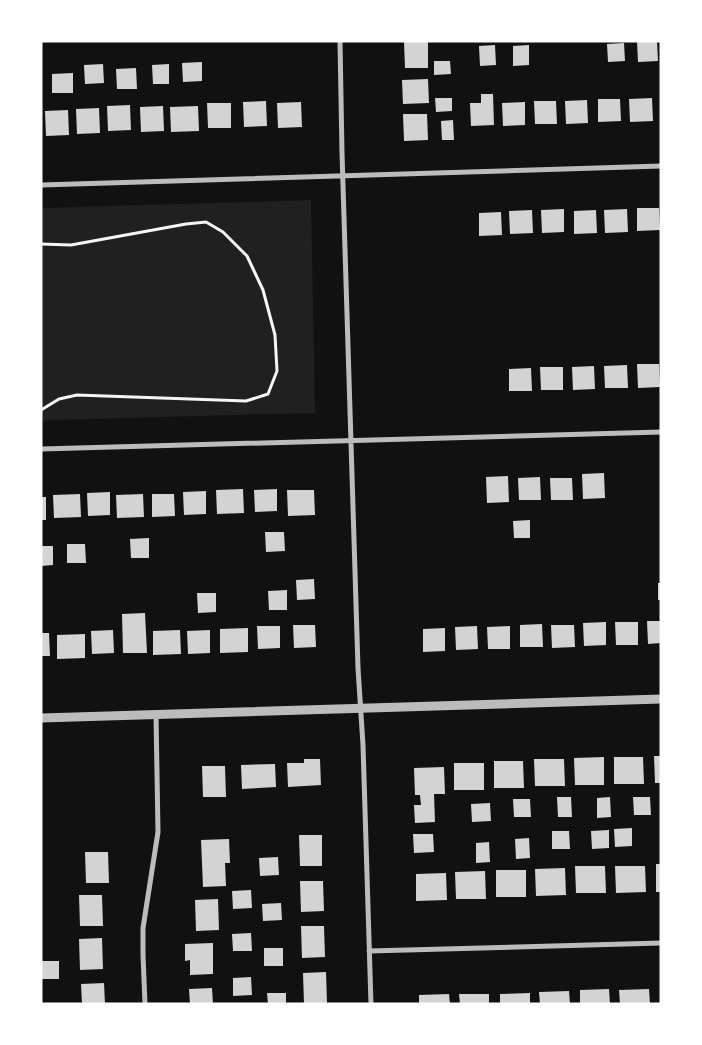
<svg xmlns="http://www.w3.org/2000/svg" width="702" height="1045" font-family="Jost,sans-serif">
  <rect width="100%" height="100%" fill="#111"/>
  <path fill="#202020" d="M 311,200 L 315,413 L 52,420 L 41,422 L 41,208 Z"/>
  <path fill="#d3d3d3" d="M 428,41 L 428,68 L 405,68 L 404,42 Z
    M 637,41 L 657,41 L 658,61 L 638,62 Z
    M 624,43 L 625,61 L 608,62 L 607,44 Z
    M 495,45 L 496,65 L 480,66 L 479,46 Z
    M 529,45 L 529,65 L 513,66 L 513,46 Z
    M 434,61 L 450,61 L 451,74 L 434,75 Z
    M 202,62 L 202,81 L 183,82 L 182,63 Z
    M 103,64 L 104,83 L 85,84 L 84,65 Z
    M 169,64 L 169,84 L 153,84 L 152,65 Z
    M 136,68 L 137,89 L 117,89 L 116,69 Z
    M 73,73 L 73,93 L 52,93 L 52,74 Z
    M 428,79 L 429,103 L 403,104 L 402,80 Z
    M 481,94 L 493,94 L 494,125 L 471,126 L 470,103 L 481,103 Z
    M 435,98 L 452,98 L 452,111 L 436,112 Z
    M 652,98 L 653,121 L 630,122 L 629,99 Z
    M 598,99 L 620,99 L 621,121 L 598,122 Z
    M 587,100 L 588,123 L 566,124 L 565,101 Z
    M 266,101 L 267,126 L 244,127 L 243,102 Z
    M 534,101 L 556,101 L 557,124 L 535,124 Z
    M 301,102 L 302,127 L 278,128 L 277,103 Z
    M 525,102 L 525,125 L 503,126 L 502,103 Z
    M 207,103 L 231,103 L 231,128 L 208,128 Z
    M 130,105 L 131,130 L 108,131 L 107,106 Z
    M 163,106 L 164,131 L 141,132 L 140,107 Z
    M 198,106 L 199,131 L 171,132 L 170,107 Z
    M 99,108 L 100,133 L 77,134 L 76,109 Z
    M 68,110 L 69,135 L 46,136 L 45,111 Z
    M 403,114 L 427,114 L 428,140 L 404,141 Z
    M 453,120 L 454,140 L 442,140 L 441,121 Z
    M 637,208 L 659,208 L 660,230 L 637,231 Z
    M 564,209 L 564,232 L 542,233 L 541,210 Z
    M 627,209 L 628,232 L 605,233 L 604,210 Z
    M 532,210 L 533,233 L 510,234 L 509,211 Z
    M 596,210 L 597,233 L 574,234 L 574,211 Z
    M 501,212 L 502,235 L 479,236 L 479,213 Z
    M 637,364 L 659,364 L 660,387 L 638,388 Z
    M 627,365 L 628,388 L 605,388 L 604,366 Z
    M 594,366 L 595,389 L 573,390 L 572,367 Z
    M 540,367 L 563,367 L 563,390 L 541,390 Z
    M 531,368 L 532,391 L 509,391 L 509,369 Z
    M 604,473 L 605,498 L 583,499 L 582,474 Z
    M 508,476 L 509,502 L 487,503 L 486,477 Z
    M 540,477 L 541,500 L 519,500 L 518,478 Z
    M 550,478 L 572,478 L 573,500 L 551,500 Z
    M 243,489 L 244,513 L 217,514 L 216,490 Z
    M 277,489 L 277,511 L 255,512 L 254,490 Z
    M 287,490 L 314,490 L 315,515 L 288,516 Z
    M 206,491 L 206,514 L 184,515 L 183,492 Z
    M 110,492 L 110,515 L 88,516 L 87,493 Z
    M 80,494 L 81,517 L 54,518 L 53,495 Z
    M 143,494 L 144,517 L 117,518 L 116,495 Z
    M 152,494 L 174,494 L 175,516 L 152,517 Z
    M 41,497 L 46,497 L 46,520 L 41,520 Z
    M 530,520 L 530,538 L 514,538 L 513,521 Z
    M 265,532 L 284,532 L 285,551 L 266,552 Z
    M 149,538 L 149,558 L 131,558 L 130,539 Z
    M 67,544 L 85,544 L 86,563 L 67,563 Z
    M 41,546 L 53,546 L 53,565 L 41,566 Z
    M 314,579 L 315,599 L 297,600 L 296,580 Z
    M 658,583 L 661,583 L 661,600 L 658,600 Z
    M 287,590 L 287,610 L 269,610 L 268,591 Z
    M 197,593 L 216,593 L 216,612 L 198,613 Z
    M 145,613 L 147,653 L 123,653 L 122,614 Z
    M 647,621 L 661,621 L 661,643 L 648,644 Z
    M 606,622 L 606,645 L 584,646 L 583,623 Z
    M 615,622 L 638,622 L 638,645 L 616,645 Z
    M 542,624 L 543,647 L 520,647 L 520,625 Z
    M 293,625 L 315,625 L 316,647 L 294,648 Z
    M 551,625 L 574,625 L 575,647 L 552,648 Z
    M 257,626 L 280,626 L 280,648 L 258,649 Z
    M 477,626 L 478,649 L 456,650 L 455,627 Z
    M 510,626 L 510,649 L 488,649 L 487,627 Z
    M 248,628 L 248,652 L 220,653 L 220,629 Z
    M 445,628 L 445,651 L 423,652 L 423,629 Z
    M 113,630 L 114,653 L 92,654 L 91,631 Z
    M 180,630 L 181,654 L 153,655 L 153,631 Z
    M 210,630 L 210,653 L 188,654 L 187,631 Z
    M 41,633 L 49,633 L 50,656 L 41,656 Z
    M 85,634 L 85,658 L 57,659 L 57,635 Z
    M 654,756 L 661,756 L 661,783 L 655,783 Z
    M 604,757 L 604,785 L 575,785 L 574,758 Z
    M 614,757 L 643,757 L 644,784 L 614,784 Z
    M 304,759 L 320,759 L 321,785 L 288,787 L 287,763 L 304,763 Z
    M 534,759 L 564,759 L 565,786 L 535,786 Z
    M 494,761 L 523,761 L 524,788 L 494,788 Z
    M 454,763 L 484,763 L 484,790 L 454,790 Z
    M 275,764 L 276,787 L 242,789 L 241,765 Z
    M 202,766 L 225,766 L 226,797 L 203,797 Z
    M 444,767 L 445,794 L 434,794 L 435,822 L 415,823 L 414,805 L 421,805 L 420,795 L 415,795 L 414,768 Z
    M 557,797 L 571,797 L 572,817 L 558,817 Z
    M 610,797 L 611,817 L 597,818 L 597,798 Z
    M 633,797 L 650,797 L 651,815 L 634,815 Z
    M 513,799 L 530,799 L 531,817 L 514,817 Z
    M 490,803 L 491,821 L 472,822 L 471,804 Z
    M 632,828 L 632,846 L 615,847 L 614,829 Z
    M 609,830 L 609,848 L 592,849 L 591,831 Z
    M 552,831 L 569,831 L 570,849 L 552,849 Z
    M 413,834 L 433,834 L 434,852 L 414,853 Z
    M 299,835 L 322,835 L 322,866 L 300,866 Z
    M 529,838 L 530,858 L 516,859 L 515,839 Z
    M 229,839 L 230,863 L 225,863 L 226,886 L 203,887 L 201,840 Z
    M 489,842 L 490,862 L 476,863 L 476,843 Z
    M 85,852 L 108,852 L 109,883 L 86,883 Z
    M 278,857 L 279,875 L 260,876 L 259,858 Z
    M 656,864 L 661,864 L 661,892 L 656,892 Z
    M 575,866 L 605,866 L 606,893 L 576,893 Z
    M 615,866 L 645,866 L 646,892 L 616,893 Z
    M 565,868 L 566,895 L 536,896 L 535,869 Z
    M 496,870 L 526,870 L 526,897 L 496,897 Z
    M 485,871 L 486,899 L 456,899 L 455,872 Z
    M 446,873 L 447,900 L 416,901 L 416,874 Z
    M 300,881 L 323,881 L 324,911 L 301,912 Z
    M 251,890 L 252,908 L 233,909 L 232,891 Z
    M 79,895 L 102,895 L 103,926 L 80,926 Z
    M 218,899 L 219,930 L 196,931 L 195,900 Z
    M 281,903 L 282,920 L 263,921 L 262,904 Z
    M 301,926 L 324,926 L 325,957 L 302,958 Z
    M 251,933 L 252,951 L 233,951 L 232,934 Z
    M 102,938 L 103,969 L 80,970 L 79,939 Z
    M 213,943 L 213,974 L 190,975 L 190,960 L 185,961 L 185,944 Z
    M 264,948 L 283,948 L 283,966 L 264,966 Z
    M 41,961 L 59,961 L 59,979 L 41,979 Z
    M 326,972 L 327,1003 L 304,1004 L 303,973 Z
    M 251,977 L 252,995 L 233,996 L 233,978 Z
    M 104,983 L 105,1004 L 82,1004 L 81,984 Z
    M 212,988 L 213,1004 L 190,1004 L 189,989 Z
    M 609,989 L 610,1004 L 580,1004 L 580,990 Z
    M 649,989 L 650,1004 L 620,1004 L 619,990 Z
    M 569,991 L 570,1004 L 540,1004 L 539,992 Z
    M 267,993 L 286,993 L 286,1004 L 268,1004 Z
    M 530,993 L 530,1004 L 500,1004 L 500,994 Z
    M 449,994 L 450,1004 L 419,1004 L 419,995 Z
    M 459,994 L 489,994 L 489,1004 L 460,1004 Z"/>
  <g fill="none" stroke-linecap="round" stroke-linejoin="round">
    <path stroke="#f5f5f5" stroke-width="3" d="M 41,244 L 71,245 L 186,224 L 206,222 L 223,232 L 247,256 L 263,290 L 275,335 L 277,371 L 268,394 L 246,401 L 77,395 L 59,399 L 41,410"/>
    <path stroke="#bcbcbc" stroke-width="5" d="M 340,41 L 342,153 L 358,668 L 363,745 L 371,1004
      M 41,185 L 661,166
      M 41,449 L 661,432
      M 369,951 L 661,943
      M 145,1004 L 143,955 L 143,928 L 158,832 L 156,715"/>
    <path stroke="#bcbcbc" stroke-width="9" d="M 41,718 L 661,699"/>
  </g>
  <rect width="702" height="1045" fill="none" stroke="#ffffff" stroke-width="85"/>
</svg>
